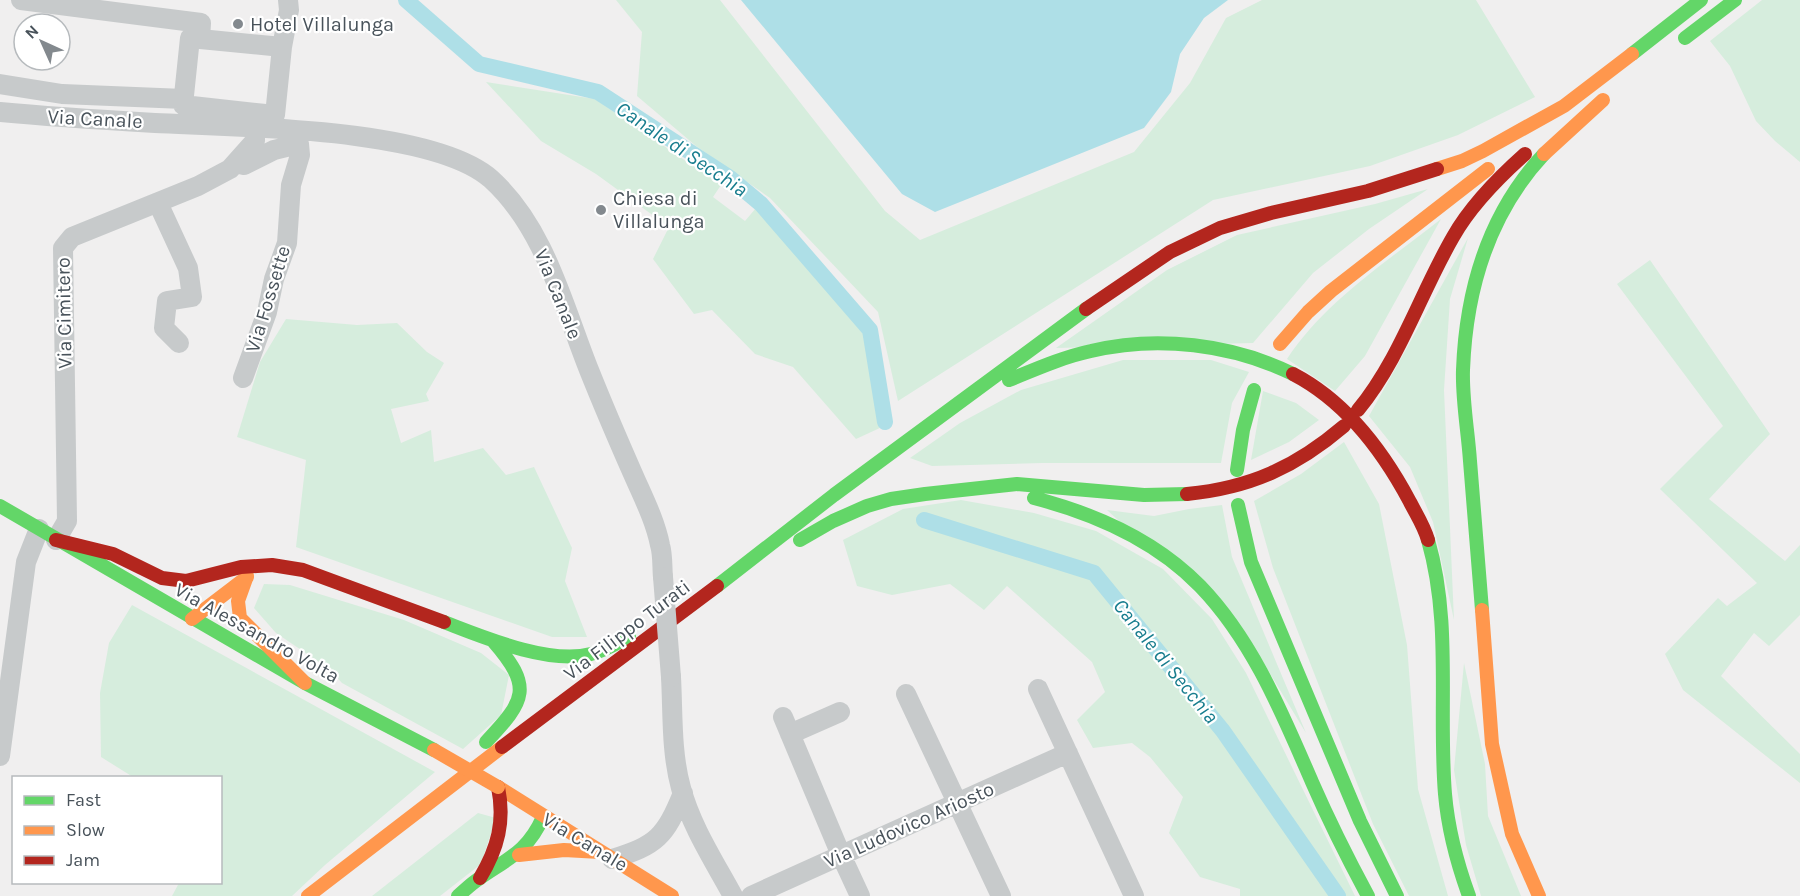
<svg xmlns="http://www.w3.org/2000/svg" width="1800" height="896" font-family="Karla,sans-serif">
  <rect width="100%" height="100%" fill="#f0efef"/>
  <path fill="#d6eddd" d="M 616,0 L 720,0 L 885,211 L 920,240 L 1134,152 L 1190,83 L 1226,18 L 1262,0 L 1476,0 L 1535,97 L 1458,135 L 1370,166 L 1213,200 L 898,401 L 878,312 L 770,198 L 696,146 L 637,96 L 642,32 Z
    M 1762,0 L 1800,0 L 1800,162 L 1775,141 L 1756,121 L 1730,66 L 1710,41 Z
    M 486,82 L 595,99 L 721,185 L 713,197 L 745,221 L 756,208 L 865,333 L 882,427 L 856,439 L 793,367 L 755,354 L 712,310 L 694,314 L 653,259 L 669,227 L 596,174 L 541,141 Z
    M 1428,189 L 1369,229 L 1313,273 L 1253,343 L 1056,348 L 1167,270 L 1237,235 L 1375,204 Z
    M 1441,219 L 1365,356 L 1335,391 L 1287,359 C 1325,301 1388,261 1441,219 Z
    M 1468,238 L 1450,299 L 1444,390 L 1454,620 L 1433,522 L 1410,467 L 1369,416 Z
    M 1650,260 L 1770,434 L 1709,499 L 1785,561 L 1800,545 L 1800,615 L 1769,646 L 1754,633 L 1721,676 L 1800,754 L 1800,783 L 1683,690 L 1665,654 L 1718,598 L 1727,606 L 1757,583 L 1660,489 L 1723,426 L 1617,284 Z
    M 286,319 L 357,325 L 397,323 L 427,352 L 444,363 L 426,394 L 429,401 L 391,409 L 401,443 L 431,430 L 434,462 L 483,448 L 506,475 L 534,467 L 572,548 L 565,581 L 587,637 L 552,637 L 296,547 L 306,460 L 237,437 L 260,362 Z
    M 1123,360 L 1211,360 L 1249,372 L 1232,403 L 1221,463 L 1042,463 L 932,466 L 910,458 L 960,423 L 1021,390 Z
    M 1263,391 L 1296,403 L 1319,420 L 1289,442 L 1251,460 Z
    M 1344,442 L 1379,504 L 1407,645 L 1418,789 L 1448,896 L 1409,896 L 1373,824 L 1273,568 L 1254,501 L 1301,474 Z
    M 961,500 L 1034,513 L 1096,531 L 1163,569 L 1212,619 L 1246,673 L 1355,896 L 1240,896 L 1240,889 L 1200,877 L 1169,833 L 1183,797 L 1150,757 L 1132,743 L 1093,748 L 1077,720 L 1105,692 L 1092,662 L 1007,586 L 984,610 L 950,584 L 892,595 L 857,586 L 843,540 L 903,509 Z
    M 1222,505 L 1232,557 L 1306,733 L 1251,642 L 1107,510 L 1154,516 L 1189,509 Z
    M 264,584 L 290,585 L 404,620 L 481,653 L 509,675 L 501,715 L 463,749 L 342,683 L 328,668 L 276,633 L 254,608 Z
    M 132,605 L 435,772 L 325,865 L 292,896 L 172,896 L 179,883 L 220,882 L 220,778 L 133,777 L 101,757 L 100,693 L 109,643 Z
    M 1464,663 L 1485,764 L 1488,816 L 1521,896 L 1481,896 L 1466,845 L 1454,770 Z
    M 478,813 L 496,818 L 481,864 L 440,896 L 372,896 Z"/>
  <path fill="#aedfe7" d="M 741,0 L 1228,0 L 1204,18 L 1180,54 L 1171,92 L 1144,128 L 935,212 L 902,194 Z"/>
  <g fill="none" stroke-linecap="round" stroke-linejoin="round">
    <path stroke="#aedfe7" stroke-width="16" d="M 406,0 L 479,64 L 598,92 L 730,178 L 761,204 L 870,330 L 885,422
      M 924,520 L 1094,573 L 1223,731 L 1338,896"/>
    <path stroke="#c7cacb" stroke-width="20" d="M 21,0 L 201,23 L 200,39
      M 190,38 L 282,47 L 275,115 L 183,105 Z
      M 282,47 L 289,10 L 288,0
      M 0,84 L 62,94 L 184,99
      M 0,112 C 52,117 103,120 155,123 C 235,127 432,127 491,179 C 545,228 563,305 589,370 C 603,405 618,440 633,474 C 643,497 655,520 660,545 C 663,555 662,567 663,577
      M 236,163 L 244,165 L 274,150 L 299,144 L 300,155 L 291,185 L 287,243 L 274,279 L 267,312 L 243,378
      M 158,203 L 188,268 L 192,297 L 167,301 L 164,328 L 179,343
      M 56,540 L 67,521 L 63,248 L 72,237 L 198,186 L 230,169 L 255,141 L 255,128
      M 671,677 C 673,713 671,752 681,788 C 691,826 714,861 733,896
      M 1038,689 L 1134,896
      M 906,694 L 1001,896
      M 783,717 L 841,855 L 860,896
      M 790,734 L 840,712
      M 0,756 L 26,562 L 39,529
      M 612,859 C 657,845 665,837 683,793
      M 751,896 L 1068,753"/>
    <path stroke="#63d668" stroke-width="14" d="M 1685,38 L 1735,0
      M 1632,54 L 1701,0
      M 1009,380 C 1036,369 1063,357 1091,351 C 1157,335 1232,344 1293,374
      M 1237,470 L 1243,430 L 1254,390
      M 1034,498 C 1096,514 1155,540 1200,586 C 1253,641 1282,713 1312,782 C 1329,821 1348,859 1368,896
      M 1238,505 L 1251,562 L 1360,821 L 1397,896
      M 0,506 L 305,683 L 434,750
      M 800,540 L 833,521 L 867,506 L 891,499 L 925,494 L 1017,484 L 1144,495 L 1187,494
      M 1428,540 C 1452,623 1438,709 1445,794 C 1448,829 1457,863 1469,896
      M 717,586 L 834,495 L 1086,309
      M 1482,610 C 1478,560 1474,511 1470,461 C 1468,431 1462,400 1463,370 C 1466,290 1489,213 1544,154
      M 444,622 C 483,637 549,665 591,654 C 604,651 617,643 629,637
      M 486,742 C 526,700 533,687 493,641
      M 458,896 C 465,890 472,883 480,878 C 509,858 528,851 543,817"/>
    <path stroke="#ff974d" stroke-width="14" d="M 1544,154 L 1603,100
      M 1437,169 L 1462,161 L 1483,151 L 1564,106 L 1632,54
      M 1280,344 L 1308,312 L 1331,291 L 1488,169
      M 247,576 L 238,601 L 240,618 L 305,683
      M 1482,610 L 1492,744 L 1512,834 L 1539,896
      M 192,619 L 247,577
      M 498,787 L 672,896
      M 519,855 L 564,850 L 600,852
      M 308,896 L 502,747"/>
    <path stroke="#b3261e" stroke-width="14" d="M 1086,309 L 1170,252 L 1220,228 L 1271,213 L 1368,191 L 1437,169
      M 1293,374 C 1345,401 1383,451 1410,502 C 1416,514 1424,526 1428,540
      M 1358,410 C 1400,359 1420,294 1453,237 C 1471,205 1498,178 1525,154
      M 1187,494 C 1250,488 1296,467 1344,426
      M 56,540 L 113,554 L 162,578 L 186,581 L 241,567 L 272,565 L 303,570 L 444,622
      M 502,747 L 717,586
      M 480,878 C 498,848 505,821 498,787"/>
    <path stroke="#c7cacb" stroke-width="20" d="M 663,577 L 671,677"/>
    <path stroke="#ff974d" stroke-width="14" d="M 434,750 L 498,787"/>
  </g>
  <g fill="#83898e" stroke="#fff" stroke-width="2">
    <circle cx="238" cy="24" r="6"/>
    <circle cx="601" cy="210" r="6"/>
  </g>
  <g text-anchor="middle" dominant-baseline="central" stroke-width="4.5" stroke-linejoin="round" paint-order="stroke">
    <g font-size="20" fill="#48525a" stroke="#fff" text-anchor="start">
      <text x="250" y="24">Hotel Villalunga</text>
      <text x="613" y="198">Chiesa di<tspan x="613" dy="23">Villalunga</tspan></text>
    </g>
    <g font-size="20" fill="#48525a" stroke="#fff">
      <text transform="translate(95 119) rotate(3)">Via Canale</text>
      <text transform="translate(558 294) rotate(68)">Via Canale</text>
      <text transform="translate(268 299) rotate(-73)">Via Fossette</text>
      <text transform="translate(64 313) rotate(-91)">Via Cimitero</text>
      <text transform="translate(627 630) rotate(-37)">Via Filippo Turati</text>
      <text transform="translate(257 633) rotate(29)">Via Alessandro Volta</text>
      <text transform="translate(909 825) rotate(-24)">Via Ludovico Ariosto</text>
      <text transform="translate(585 842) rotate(31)">Via Canale</text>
    </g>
    <g font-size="21" font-style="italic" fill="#187d8e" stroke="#fff">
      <text transform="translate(682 149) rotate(34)">Canale di Secchia</text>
      <text transform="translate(1166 661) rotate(51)">Canale di Secchia</text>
    </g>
  </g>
  <rect x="12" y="776" width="210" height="108" fill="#ffffff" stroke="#b6babd" stroke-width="1.5"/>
  <rect x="24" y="796" width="30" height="9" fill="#63d668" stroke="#b6babd" stroke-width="1.5"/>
  <text x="66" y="806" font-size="18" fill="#48525a">Fast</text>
  <rect x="24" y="826" width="30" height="9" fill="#ff974d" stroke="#b6babd" stroke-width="1.5"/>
  <text x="66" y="836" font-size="18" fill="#48525a">Slow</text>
  <rect x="24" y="856" width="30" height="9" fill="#b3261e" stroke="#b6babd" stroke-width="1.5"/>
  <text x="66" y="866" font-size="18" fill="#48525a">Jam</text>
  <g transform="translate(42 42) rotate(315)"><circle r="28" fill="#ffffff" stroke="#b6babd" stroke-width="1.5"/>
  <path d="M0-4.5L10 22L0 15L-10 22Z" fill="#83898e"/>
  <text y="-9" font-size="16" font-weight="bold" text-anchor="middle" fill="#48525a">N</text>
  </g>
</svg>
